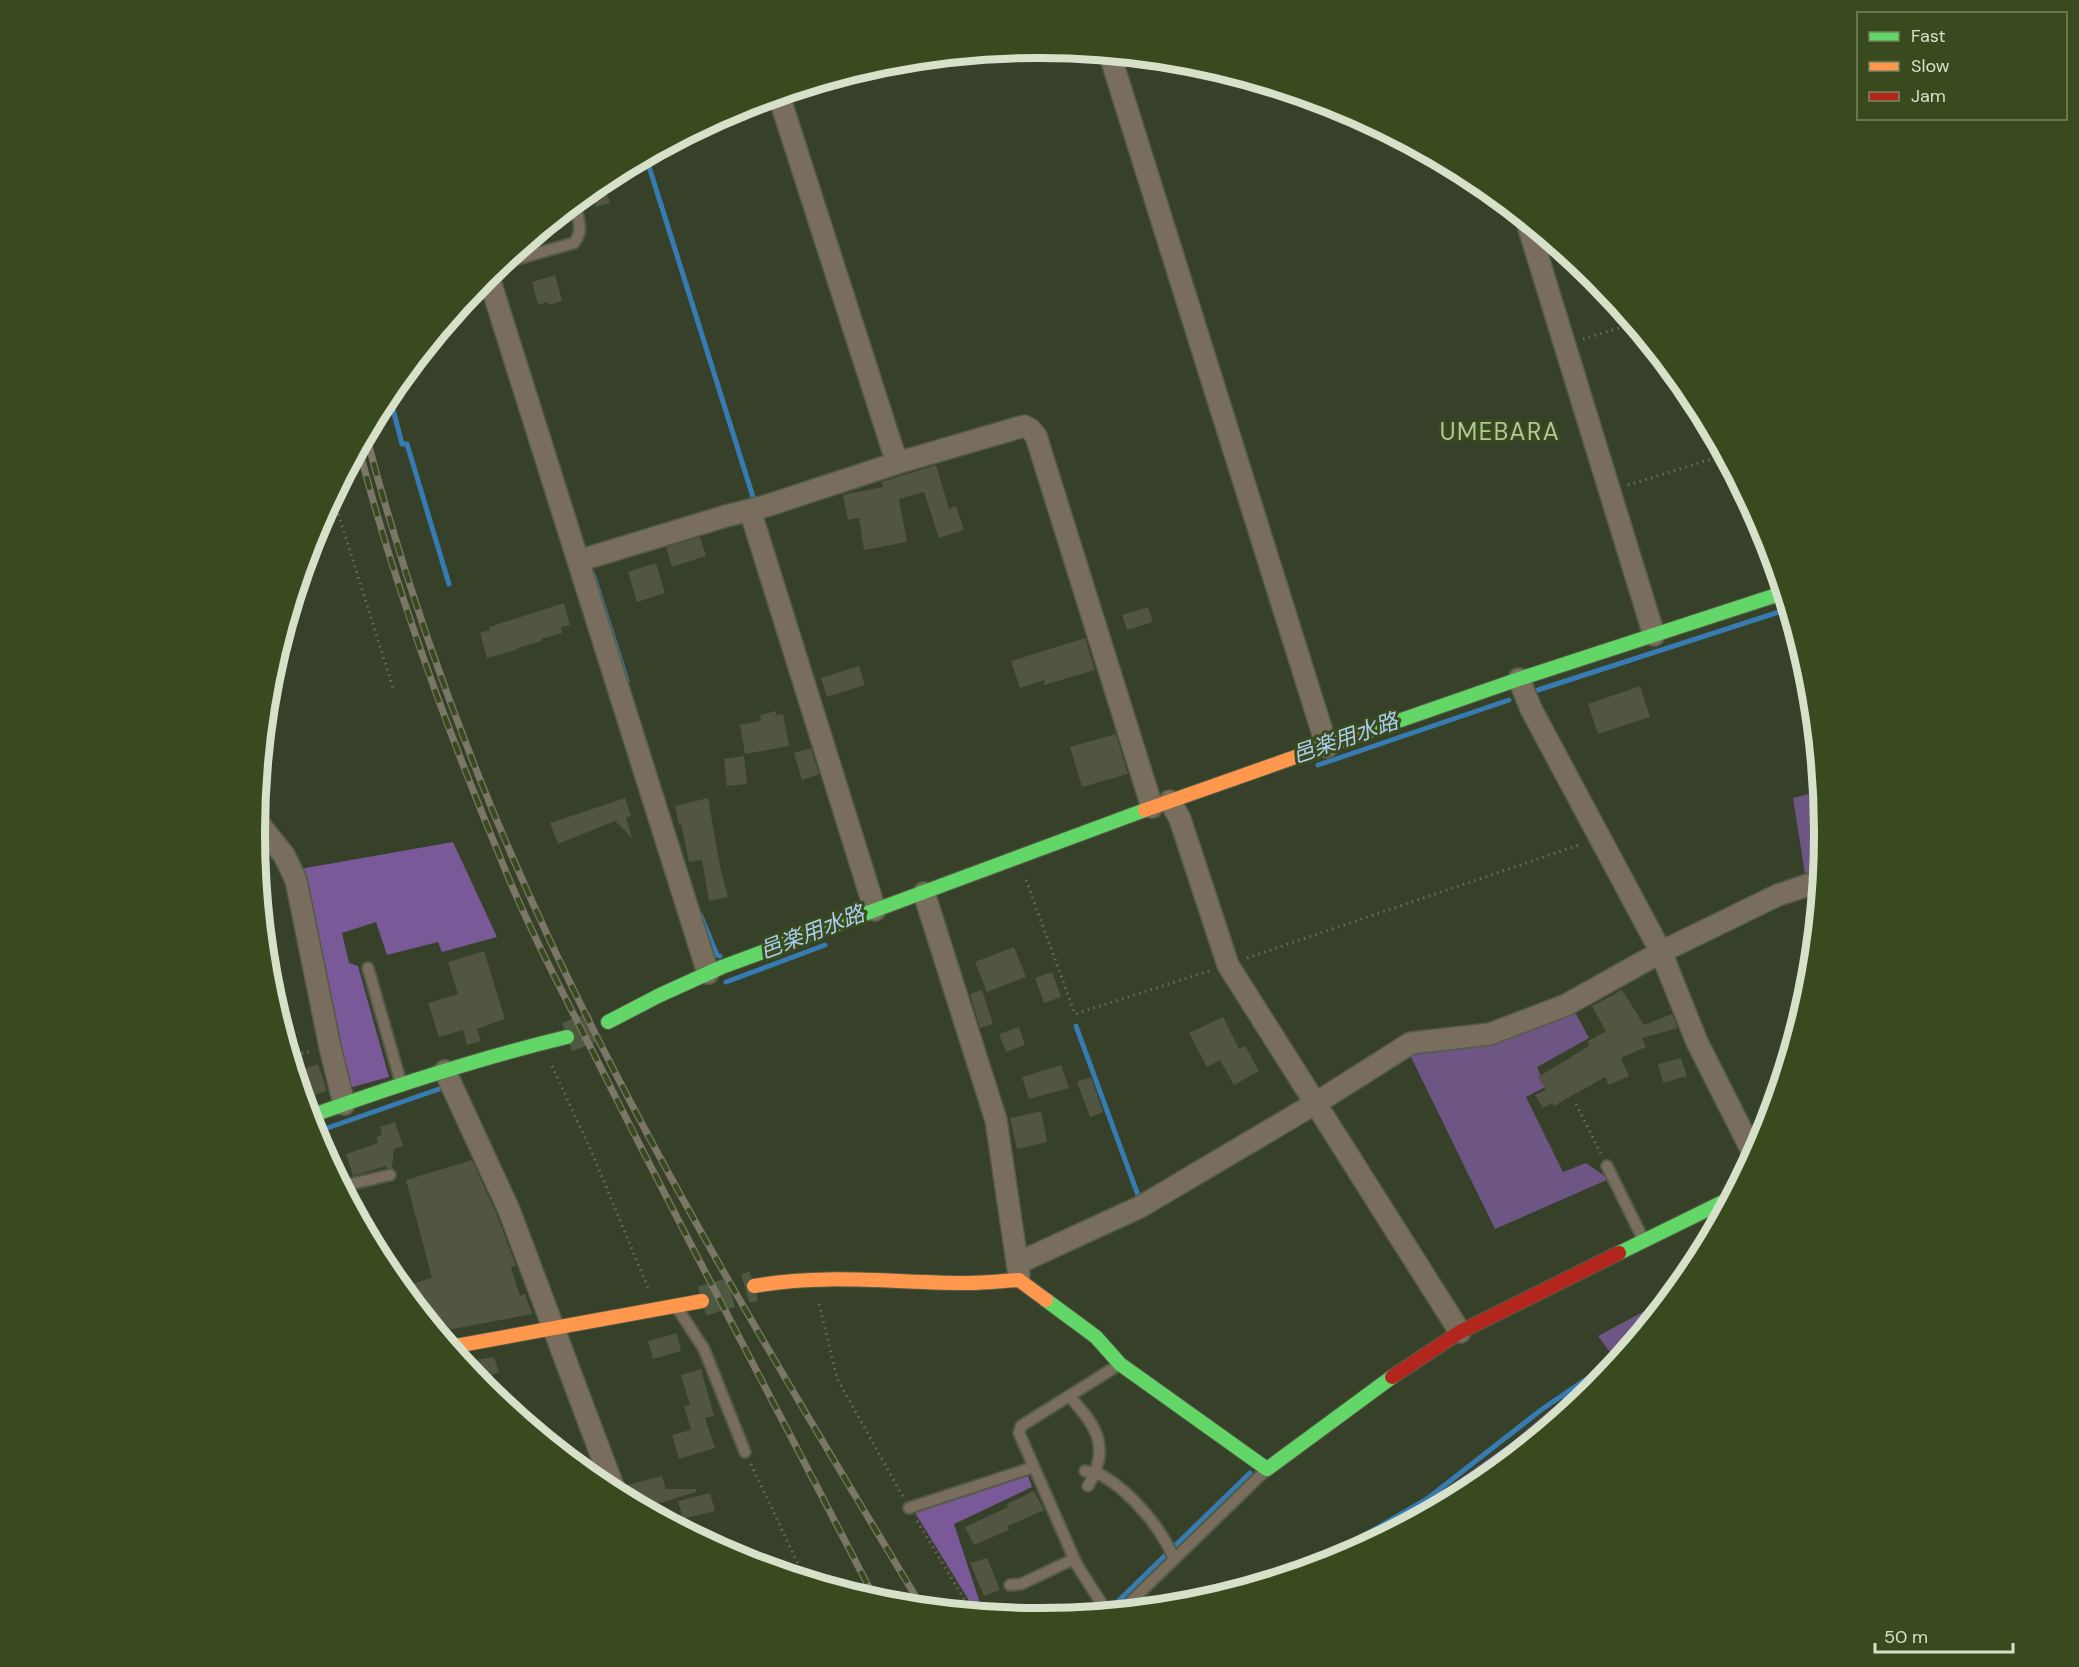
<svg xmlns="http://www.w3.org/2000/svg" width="2079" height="1667" font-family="'DM Sans','Noto Sans JP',sans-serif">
  <rect width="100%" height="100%" fill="#374029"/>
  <path fill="#6d5684" d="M 1816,792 C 1826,820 1824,839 1822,869 L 1805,874 L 1793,798 Z
    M 1575,1012 L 1589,1038 L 1537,1067 L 1545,1087 L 1526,1097 L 1563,1172 L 1586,1163 L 1609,1179 L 1495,1229 L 1410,1055 L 1497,1040 Z
    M 1669,1298 L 1635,1340 L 1612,1355 L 1598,1336 Z
    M 1626,1351 L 1595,1389 L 1476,1487 L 1340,1559 L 1319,1566 L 1420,1507 L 1512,1442 L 1562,1400 L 1564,1391 Z"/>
  <path fill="#795997" d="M 453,842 L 497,937 L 442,952 L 438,942 L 387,955 L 376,922 L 342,933 L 349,963 L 358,966 L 389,1077 L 349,1088 L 300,869 Z
    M 1027,1473 L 1032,1487 L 954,1524 L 980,1603 L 973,1607 L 914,1511 Z"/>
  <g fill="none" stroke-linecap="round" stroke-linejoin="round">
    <path stroke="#367cb2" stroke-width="5" d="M 646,157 L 753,497
      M 389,394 L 402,444 L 407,444 L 449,584
      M 593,574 L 627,681
      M 1538,690 L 1788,609
      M 1318,765 L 1509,700
      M 700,914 L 717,955 L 720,956
      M 726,982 L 825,945
      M 1076,1026 L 1139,1198
      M 313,1133 L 439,1089
      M 1304,1570 L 1427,1499 L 1541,1410 L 1623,1354
      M 1108,1611 L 1250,1473"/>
  </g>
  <path fill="#515541" d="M 605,188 L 610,203 L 596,207 L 591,193 Z
    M 555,275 L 562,301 L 548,305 L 548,302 L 538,305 L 532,282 Z
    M 936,465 L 949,509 L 956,506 L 964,530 L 939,538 L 924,492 L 899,499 L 907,542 L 864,550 L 859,518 L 848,520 L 843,495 L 883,487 L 881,482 Z
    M 700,537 L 706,556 L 672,567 L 666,547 Z
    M 656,563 L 665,593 L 637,602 L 628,572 Z
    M 564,603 L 570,625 L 561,627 L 562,633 L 541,639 L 542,641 L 517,648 L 517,650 L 487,658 L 480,633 L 490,630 L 489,627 Z
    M 1148,607 L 1153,622 L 1127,630 L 1122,615 Z
    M 1085,638 L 1095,670 L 1044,685 L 1045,680 L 1020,688 L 1011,661 Z
    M 859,666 L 865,685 L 827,697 L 821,678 Z
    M 1640,686 L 1650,717 L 1598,734 L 1588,704 Z
    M 776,711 L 776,715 L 783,714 L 789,746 L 745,754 L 740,725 L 761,721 L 760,715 Z
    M 1116,734 L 1128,774 L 1082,787 L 1070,747 Z
    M 811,748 L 819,774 L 802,780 L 794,753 Z
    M 744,756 L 747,784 L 727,786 L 724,759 Z
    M 625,798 L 631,816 L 626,817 L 632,838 L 615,821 L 558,844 L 550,823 Z
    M 708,798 L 720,866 L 728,897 L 709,901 L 702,860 L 689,862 L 681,823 L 679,824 L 675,806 Z
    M 1014,947 L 1026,977 L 987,992 L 975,962 Z
    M 484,951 L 505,1019 L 477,1029 L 481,1041 L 467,1045 L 463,1030 L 439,1037 L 428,1003 L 458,994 L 448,962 Z
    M 1052,972 L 1061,997 L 1044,1003 L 1035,978 Z
    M 982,990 L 993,1024 L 980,1028 L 970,994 Z
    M 1622,990 L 1644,1025 L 1672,1014 L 1678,1028 L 1642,1038 L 1646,1047 L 1621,1058 L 1629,1076 L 1609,1085 L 1605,1077 L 1554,1106 L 1552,1103 L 1543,1108 L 1535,1095 L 1546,1090 L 1538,1077 L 1589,1046 L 1588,1041 L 1606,1031 L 1592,1006 Z
    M 1223,1017 L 1239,1049 L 1245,1046 L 1259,1071 L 1234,1085 L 1220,1060 L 1207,1067 L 1189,1033 Z
    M 1019,1027 L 1025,1045 L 1006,1052 L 999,1034 Z
    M 1681,1058 L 1687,1076 L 1663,1083 L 1658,1064 Z
    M 318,1064 L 327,1091 L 312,1096 L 303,1069 Z
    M 1061,1065 L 1069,1088 L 1029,1099 L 1022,1077 Z
    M 1091,1077 L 1103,1112 L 1090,1117 L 1077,1082 Z
    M 1041,1111 L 1047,1142 L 1017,1149 L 1010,1118 Z
    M 395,1122 L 403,1146 L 394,1149 L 392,1168 L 387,1168 L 386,1166 L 353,1176 L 346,1154 L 378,1143 L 376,1137 L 382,1135 L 380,1127 Z
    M 472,1160 L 497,1215 L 516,1266 L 511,1267 L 520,1296 L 525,1294 L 532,1314 L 447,1330 L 439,1334 L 401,1287 L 432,1278 L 406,1180 Z
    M 677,1333 L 681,1351 L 653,1359 L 648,1341 Z
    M 494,1357 L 499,1372 L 477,1380 L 462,1362 Z
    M 701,1369 L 714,1416 L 705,1418 L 715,1448 L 679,1459 L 672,1435 L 691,1430 L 684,1406 L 690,1405 L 681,1375 Z
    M 662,1476 L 666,1489 L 696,1489 L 696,1492 L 644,1508 L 631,1501 L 627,1485 Z
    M 1034,1491 L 1044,1510 L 1008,1526 L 1009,1530 L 974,1545 L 965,1527 L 1008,1507 L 1007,1504 Z
    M 710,1493 L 715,1511 L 683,1519 L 678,1501 Z
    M 987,1558 L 1000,1590 L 984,1596 L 970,1563 Z"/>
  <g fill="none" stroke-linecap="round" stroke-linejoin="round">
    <path stroke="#4f5841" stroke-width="30" stroke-dasharray="30 15" stroke-linecap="butt" d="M 567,1037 L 608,1022
      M 702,1301 L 754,1286"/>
    <defs>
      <path id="lane" d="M 503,263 L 574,243 C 582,232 580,225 577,213
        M 368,968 L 401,1083
        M 1607,1166 L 1644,1241
        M 342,1186 L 390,1175
        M 678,1309 L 704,1349 L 745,1452
        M 1069,1396 C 1097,1426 1111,1448 1088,1486
        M 1085,1471 C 1091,1473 1098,1473 1103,1476 C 1132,1493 1162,1529 1174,1559
        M 909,1508 L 1034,1467
        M 1010,1585 L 1021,1584 L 1074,1559
        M 1121,1611 L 1265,1471
        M 1107,1612 L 1077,1565 L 1019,1433 L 1021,1426 L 1117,1366"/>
      <path id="street" d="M 1110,55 L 1327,747
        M 779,96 L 897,463
        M 1527,222 L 1654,635
        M 488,275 L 708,973
        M 750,510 L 875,910
        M 578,561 L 726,516 L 766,506 L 897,463 L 1024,426 L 1030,429 L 1036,436 L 1152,807
        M 1519,679 L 1531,709 L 1661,952 L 1697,1042 L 1754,1155
        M 1170,801 L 1180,819 L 1228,965 L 1460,1332
        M 255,819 L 284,855 L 296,880 L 330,1047 L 344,1104
        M 924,893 L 996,1120 L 1019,1275
        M 445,1071 L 509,1210 L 616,1494
        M 1018,1263 L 1140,1207 L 1316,1103 L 1411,1043 L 1490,1034 L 1566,1005 L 1661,952 L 1778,895 L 1820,881"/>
      <path id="fast" d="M 1355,736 L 1519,679 L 1783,593
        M 608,1022 L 660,995 L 722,967 L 1145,810
        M 308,1117 C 393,1086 479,1058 567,1037
        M 1619,1253 L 1731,1198
        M 1046,1300 L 1096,1337 L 1120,1364 L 1267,1469 L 1392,1377"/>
      <path id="slow" d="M 1145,810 L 1355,736
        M 754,1286 C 825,1273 897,1283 969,1283 C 985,1283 1002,1281 1019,1280 L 1046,1300
        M 450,1347 L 702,1301"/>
      <path id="jam" d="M 1392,1377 L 1460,1332 L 1619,1253"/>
    </defs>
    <use href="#lane" stroke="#535b47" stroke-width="14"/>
    <use href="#street" stroke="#535b47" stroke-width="24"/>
    <use href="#fast" stroke="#535b47" stroke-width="16"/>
    <use href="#slow" stroke="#535b47" stroke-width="16"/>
    <use href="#jam" stroke="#535b47" stroke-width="16"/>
    <path stroke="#6d6a59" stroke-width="3" stroke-dasharray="1.5 4.5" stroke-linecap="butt" d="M 1583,339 L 1633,324
      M 1628,485 L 1724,455
      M 333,497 L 394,691
      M 326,510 L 336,508
      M 1026,880 L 1075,1014 L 1209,971
      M 1247,958 L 1582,844
      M 290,1056 L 312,1051
      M 552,1066 L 593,1155 L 648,1288
      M 1576,1104 L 1601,1154
      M 819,1304 L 837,1378 L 903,1497
      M 751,1464 L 805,1579
      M 917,1521 L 972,1612"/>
    <use href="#lane" stroke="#796e5d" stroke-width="10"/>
    <use href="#street" stroke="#796e5d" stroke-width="21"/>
    <use href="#fast" stroke="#63d668" stroke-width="14"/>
    <use href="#slow" stroke="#ff974d" stroke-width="14"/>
    <use href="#jam" stroke="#b3261e" stroke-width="14"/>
    <defs>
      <path id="rail" d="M 366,435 C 412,610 475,781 552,945 C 660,1174 792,1391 922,1607
        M 359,449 C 395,588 445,724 500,857 C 532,938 575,1015 613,1092 C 699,1263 789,1431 876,1601"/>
    </defs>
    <use href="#rail" stroke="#7a7767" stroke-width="7"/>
    <use href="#rail" stroke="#3a4a1f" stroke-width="4.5" stroke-dasharray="14" stroke-linecap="butt"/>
  </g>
  <g text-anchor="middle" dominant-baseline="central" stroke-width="6" stroke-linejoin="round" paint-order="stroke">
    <g font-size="22" font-style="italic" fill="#aaceef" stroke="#3a4a1f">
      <text transform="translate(1345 738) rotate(-19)">邑楽用水路</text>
      <text transform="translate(812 932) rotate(-21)">邑楽用水路</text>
    </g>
    <g font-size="24" letter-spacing="1.5" fill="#b3c797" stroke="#3a4a1f">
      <text x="1500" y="431">UMEBARA</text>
    </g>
  </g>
  <path d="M0 0H2079V1667H0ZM1039 58H1040A774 774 0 0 1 1814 832V834A774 774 0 0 1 1040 1608H1039A774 774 0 0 1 265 834V832A774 774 0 0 1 1039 58Z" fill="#3a4a1f" fill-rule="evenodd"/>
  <path fill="none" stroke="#d7e1c9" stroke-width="8" d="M1039 58H1040A774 774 0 0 1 1814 832V834A774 774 0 0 1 1040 1608H1039A774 774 0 0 1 265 834V832A774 774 0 0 1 1039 58Z"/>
  <rect x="1857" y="12" width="210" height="108" fill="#3a4a1f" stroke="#798663" stroke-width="1.5"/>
  <rect x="1869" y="32" width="30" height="9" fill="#63d668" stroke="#798663" stroke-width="1.5"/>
  <text x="1911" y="42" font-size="18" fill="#d7e1c9">Fast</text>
  <rect x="1869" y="62" width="30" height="9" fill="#ff974d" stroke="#798663" stroke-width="1.5"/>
  <text x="1911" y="72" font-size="18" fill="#d7e1c9">Slow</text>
  <rect x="1869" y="92" width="30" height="9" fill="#b3261e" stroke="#798663" stroke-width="1.5"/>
  <text x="1911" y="102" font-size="18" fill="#d7e1c9">Jam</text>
  <path d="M1875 1643v9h138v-9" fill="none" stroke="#d7e1c9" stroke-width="3"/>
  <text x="1884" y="1643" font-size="18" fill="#d7e1c9" stroke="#3a4a1f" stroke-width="4.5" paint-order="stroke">50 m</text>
</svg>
